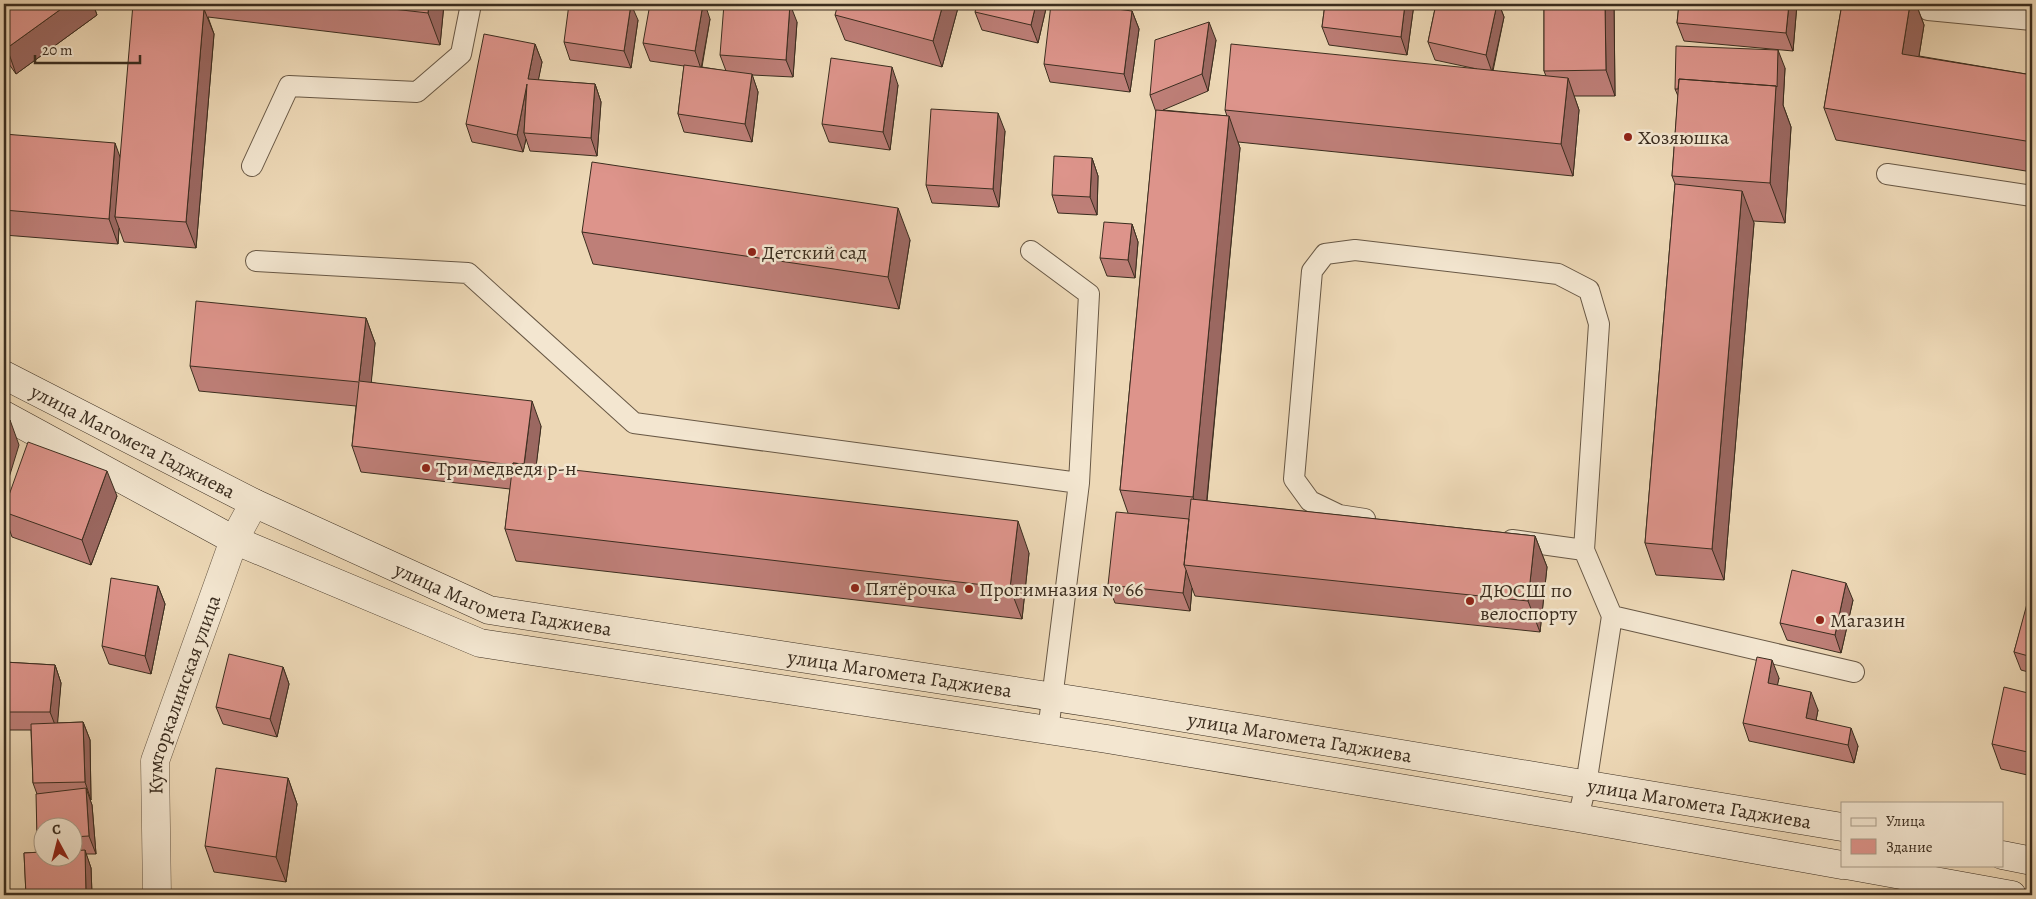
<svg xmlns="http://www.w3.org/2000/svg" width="2036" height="899" font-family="Alegreya,serif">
  <rect width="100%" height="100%" fill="#edd8b6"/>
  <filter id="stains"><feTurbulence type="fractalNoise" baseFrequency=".004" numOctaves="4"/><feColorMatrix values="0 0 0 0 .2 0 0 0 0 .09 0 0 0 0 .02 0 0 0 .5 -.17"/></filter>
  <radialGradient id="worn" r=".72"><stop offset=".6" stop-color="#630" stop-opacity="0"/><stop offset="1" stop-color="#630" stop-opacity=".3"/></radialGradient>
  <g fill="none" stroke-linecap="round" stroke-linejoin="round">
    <defs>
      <path id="lane" d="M 1928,10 L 2032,20
        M 252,166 L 289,86 L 417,92 L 461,54 L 471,4
        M 1887,174 L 2032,196
        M 1031,251 L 1089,294 L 1079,483
        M 256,261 L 468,273 L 634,423 L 1079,483 L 1048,731
        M 1365,519 L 1339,515 L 1310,501 L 1294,479 L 1312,271 L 1325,254 L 1355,250 L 1558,274 L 1589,290 L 1599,324 L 1584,550 L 1612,616 L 1586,785 L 1578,818
        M 1512,540 L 1584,550
        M 1612,616 L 1854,672"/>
      <g id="street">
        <path id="s1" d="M 157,895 L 155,761 L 234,540 L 254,503"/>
      </g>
      <g id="secondary">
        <path id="s2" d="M 4,375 L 254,503 L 489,610 L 1112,706 L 1842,827"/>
        <path d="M 4,415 L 234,540 L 480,643 L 1107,739 L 1578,818 L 1842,865"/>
        <path d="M 2002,855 L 2032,861"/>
        <path d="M 1846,865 L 2012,895"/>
      </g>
    </defs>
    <use href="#lane" stroke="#685845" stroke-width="22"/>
    <use href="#street" stroke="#685845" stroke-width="29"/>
    <use href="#secondary" stroke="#3b2d1f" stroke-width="29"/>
    <use href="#lane" stroke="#f3e6d0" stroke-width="20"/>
    <use href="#street" stroke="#f3e6d0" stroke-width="28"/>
    <use href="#secondary" stroke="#f3e6d0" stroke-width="28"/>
  </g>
  <path fill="#be7f78" stroke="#3b2d1f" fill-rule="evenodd" d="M 4,4 L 93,4 L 97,15 L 16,74 L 4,57 Z
    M 202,4 L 444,4 L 440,45 L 208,17 L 214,34 L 196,248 L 124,242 L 119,228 L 118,244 L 4,235 L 4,102 L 9,115 L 7,134 L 120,158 L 204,9 Z
    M 959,4 L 942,67 L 845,40 L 835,15 Z
    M 1047,4 L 1038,43 L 982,30 L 975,12 Z
    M 1325,4 L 1414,4 L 1407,55 L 1329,45 L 1322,27 Z
    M 1436,4 L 1499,4 L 1504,17 L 1493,71 L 1546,76 L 1544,71 L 1544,4 L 1614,4 L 1615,96 L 1574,96 L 1579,110 L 1573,176 L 1238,142 L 1240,148 L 1207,501 L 1535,536 L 1547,567 L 1540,632 L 1195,596 L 1192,588 L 1190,611 L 1115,603 L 1108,585 L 1128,513 L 1120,490 L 1156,112 L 1150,95 L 1216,40 L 1208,91 L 1163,110 L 1227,116 L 1225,110 L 1477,69 L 1435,60 L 1428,42 Z
    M 1679,4 L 1797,4 L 1793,51 L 1684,41 L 1677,23 Z
    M 1842,4 L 1916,4 L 1924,25 L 1919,56 L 2032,75 L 2032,172 L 1836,140 L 1824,108 Z
    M 1132,11 L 1139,29 L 1130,92 L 1050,82 L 1044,64 Z
    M 710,19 L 702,67 L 726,71 L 720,55 L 797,22 L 793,77 L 752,75 L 758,92 L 752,142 L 684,132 L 678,114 L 684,66 L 650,61 L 643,43 Z
    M 638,20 L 631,68 L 570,60 L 564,42 Z
    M 535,44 L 542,62 L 538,80 L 595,84 L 601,102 L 597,156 L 530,151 L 526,139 L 523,152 L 472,142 L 466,124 Z
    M 1785,68 L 1783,105 L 1791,127 L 1785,223 L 1753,221 L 1754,223 L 1724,580 L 1656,575 L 1645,543 L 1675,184 L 1672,176 L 1678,96 L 1675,89 Z
    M 898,85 L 890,150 L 829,142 L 822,124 Z
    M 1005,131 L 999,207 L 932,203 L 926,185 Z
    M 1092,158 L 1098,176 L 1097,215 L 1058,213 L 1052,195 Z
    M 1132,224 L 1138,242 L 1135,278 L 1107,276 L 1100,258 Z
    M 582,232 L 910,240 L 899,309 L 593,264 Z
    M 366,318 L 375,343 L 371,382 L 541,426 L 536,466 L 1029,553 L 1022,619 L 516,561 L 505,529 L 510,489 L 361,472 L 352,446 L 356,406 L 199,391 L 190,366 Z
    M 117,496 L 91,565 L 12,537 L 4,514 L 4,509 Z
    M 158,586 L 165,604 L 151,674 L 109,664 L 102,646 Z
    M 2032,589 L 2032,673 L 2021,670 L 2014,652 Z
    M 1853,600 L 1841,653 L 1787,640 L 1780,623 Z
    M 4,662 L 55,665 L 61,683 L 57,723 L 83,722 L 90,740 L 91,800 L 90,800 L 92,805 L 96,854 L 86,854 L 91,868 L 92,895 L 26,895 L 24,853 L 42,852 L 37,838 L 37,794 L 33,783 L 31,730 L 4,730 ZM 42,826 L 72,826 L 72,856 L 42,856 Z
    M 283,667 L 289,684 L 277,737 L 223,724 L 216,707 Z
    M 1779,678 L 1777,685 L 1818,710 L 1816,720 L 1858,746 L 1854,763 L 1749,741 L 1743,723 Z
    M 2032,694 L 2032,776 L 2001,769 L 1992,744 Z
    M 288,778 L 297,804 L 286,882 L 214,872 L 205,846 Z"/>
  <path fill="#9b6861" stroke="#3b2d1f" d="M 68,4 L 93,4 L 97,15 L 16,74 L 7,48 Z
    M 429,4 L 444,4 L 440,45 L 428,13 Z
    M 631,4 L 638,20 L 631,68 L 624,51 Z
    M 703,4 L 705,4 L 710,19 L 701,69 L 695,51 Z
    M 790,4 L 797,22 L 793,77 L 786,60 Z
    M 943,4 L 959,4 L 942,67 L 933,41 Z
    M 1036,4 L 1047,4 L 1038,43 L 1031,25 Z
    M 1405,4 L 1414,4 L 1407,55 L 1401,37 Z
    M 1497,4 L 1499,4 L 1504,17 L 1492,72 L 1486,55 Z
    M 1605,4 L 1614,4 L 1615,96 L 1606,70 Z
    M 1789,4 L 1797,4 L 1793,51 L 1786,33 Z
    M 1910,4 L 1916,4 L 1924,25 L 1914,86 L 1902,54 Z
    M 204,9 L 214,34 L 196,248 L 186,222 Z
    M 1132,11 L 1139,29 L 1130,92 L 1124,74 Z
    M 1209,22 L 1216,40 L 1208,91 L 1202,74 Z
    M 535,44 L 542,62 L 535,97 L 528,79 Z
    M 1778,50 L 1785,68 L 1783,105 L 1791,127 L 1785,223 L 1770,183 Z
    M 892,67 L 898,85 L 890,150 L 883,132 Z
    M 752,74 L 758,92 L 752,142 L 745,124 Z
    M 1568,78 L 1579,110 L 1573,176 L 1561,144 Z
    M 527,84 L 524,133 L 526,139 L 523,152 L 517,135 Z
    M 595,84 L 601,102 L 597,156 L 591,138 Z
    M 4,102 L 9,115 L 5,159 L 4,154 Z
    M 998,113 L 1005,131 L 999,207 L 993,189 Z
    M 1229,116 L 1240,148 L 1204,529 L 1193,497 Z
    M 115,143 L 124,168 L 115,217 L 119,228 L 118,244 L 109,219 Z
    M 1092,158 L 1098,176 L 1097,215 L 1090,197 Z
    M 1742,191 L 1754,223 L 1724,580 L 1712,549 Z
    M 898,208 L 910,240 L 899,309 L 888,277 Z
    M 1132,224 L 1138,242 L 1135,278 L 1128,260 Z
    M 366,318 L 375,343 L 369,406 L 359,381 Z
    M 532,401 L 541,426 L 533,492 L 524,466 Z
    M 10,420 L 19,445 L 4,494 L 4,439 Z
    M 107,471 L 117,496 L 91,565 L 82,540 Z
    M 1018,521 L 1029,553 L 1022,619 L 1010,588 Z
    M 1535,536 L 1547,567 L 1540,632 L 1528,601 Z
    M 1186,570 L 1192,588 L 1190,611 L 1183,593 Z
    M 1846,583 L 1853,600 L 1841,653 L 1835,635 Z
    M 158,586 L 165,604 L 151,674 L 145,656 Z
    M 1772,660 L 1779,678 L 1774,701 L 1768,683 Z
    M 55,665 L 61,683 L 57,730 L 50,712 Z
    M 283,667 L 289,684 L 277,737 L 270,719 Z
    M 1811,692 L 1818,710 L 1813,736 L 1806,718 Z
    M 83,722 L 90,740 L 91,800 L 85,782 Z
    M 1851,728 L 1858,746 L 1854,763 L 1848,745 Z
    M 288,778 L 297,804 L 286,882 L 276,857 Z
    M 86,788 L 92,805 L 96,854 L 89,836 Z
    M 85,850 L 91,868 L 92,895 L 86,895 Z"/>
  <path fill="#dd948b" stroke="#3b2d1f" d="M 4,4 L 68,4 L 7,48 L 4,44 Z
    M 133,4 L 146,4 L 204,9 L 186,222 L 115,217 Z
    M 349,4 L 429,4 L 428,13 Z
    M 569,4 L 631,4 L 624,51 L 564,42 Z
    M 650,4 L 703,4 L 695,51 L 643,43 Z
    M 724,4 L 790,4 L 786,60 L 720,55 Z
    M 838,4 L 943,4 L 933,41 L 835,15 Z
    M 977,4 L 1036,4 L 1031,25 L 975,12 Z
    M 1051,4 L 1078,4 L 1132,11 L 1124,74 L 1044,64 Z
    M 1325,4 L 1405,4 L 1401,37 L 1322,27 Z
    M 1436,4 L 1497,4 L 1486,55 L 1428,42 Z
    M 1544,4 L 1605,4 L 1606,70 L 1544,71 Z
    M 1679,4 L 1789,4 L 1786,33 L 1677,23 Z
    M 1842,4 L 1910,4 L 1902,54 L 2032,75 L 2032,142 L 1824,108 Z
    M 1209,22 L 1202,74 L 1150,95 L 1155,40 Z
    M 484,34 L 535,44 L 528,79 L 595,84 L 591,138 L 524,133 L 527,84 L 517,135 L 466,124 Z
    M 1231,44 L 1568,78 L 1561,144 L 1225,110 Z
    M 1676,46 L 1778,50 L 1777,87 L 1776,86 L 1679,79 L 1678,89 L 1675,89 Z
    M 831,58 L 892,67 L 883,132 L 822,124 Z
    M 684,65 L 752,74 L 745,124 L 678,114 Z
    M 1679,79 L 1776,86 L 1770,183 L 1672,176 Z
    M 931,109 L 998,113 L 993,189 L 926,185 Z
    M 1156,110 L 1229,116 L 1193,497 L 1120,490 Z
    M 4,134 L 115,143 L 109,219 L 4,210 Z
    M 1054,156 L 1092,158 L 1090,197 L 1052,195 Z
    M 592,162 L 898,208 L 888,277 L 582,232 Z
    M 1675,184 L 1742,191 L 1712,549 L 1645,543 Z
    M 1104,222 L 1132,224 L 1128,260 L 1100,258 Z
    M 196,301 L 366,318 L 359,381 L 532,401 L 524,464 L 513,463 L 513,465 L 352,446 L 359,382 L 190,366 Z
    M 4,418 L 10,420 L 4,439 Z
    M 28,442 L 107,471 L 82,540 L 4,512 L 4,509 Z
    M 513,463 L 1018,521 L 1010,588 L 505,529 Z
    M 1191,499 L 1535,536 L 1528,601 L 1184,565 Z
    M 1116,512 L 1189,519 L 1184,565 L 1186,570 L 1183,593 L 1108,585 Z
    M 1792,570 L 1846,583 L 1835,635 L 1780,623 Z
    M 111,578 L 158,586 L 145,656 L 102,646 Z
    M 2031,589 L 2032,589 L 2032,657 L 2014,652 Z
    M 229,654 L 283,667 L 270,719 L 216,707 Z
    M 1757,657 L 1772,660 L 1768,683 L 1811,692 L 1806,718 L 1851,728 L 1848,745 L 1743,723 Z
    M 4,662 L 55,665 L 50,712 L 4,712 Z
    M 2004,687 L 2032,694 L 2032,753 L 1992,744 Z
    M 83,722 L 85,782 L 33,783 L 31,724 Z
    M 216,768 L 288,778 L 276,857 L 205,846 Z
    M 86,788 L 89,836 L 72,837 L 72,826 L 42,826 L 42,838 L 37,838 L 36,794 Z
    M 85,850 L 86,895 L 26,895 L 24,853 L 42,852 L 42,856 L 72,856 L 72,851 Z"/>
  <g fill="#8f2418" stroke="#f3e6d0" stroke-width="2">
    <circle cx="1628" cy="137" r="5"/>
    <circle cx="752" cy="252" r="5"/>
    <circle cx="426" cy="468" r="5"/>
    <circle cx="855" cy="588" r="5"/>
    <circle cx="969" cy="589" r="5"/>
    <circle cx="1470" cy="601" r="5"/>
    <circle cx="1820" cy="620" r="5"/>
  </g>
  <g text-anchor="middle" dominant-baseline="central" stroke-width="5" stroke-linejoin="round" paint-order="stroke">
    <g font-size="20" fill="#3b2d1f" stroke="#f3e6d0" text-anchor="start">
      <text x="1638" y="137">Хозяюшка</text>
      <text x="762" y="252">Детский сад</text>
      <text x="436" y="468">Три медведя р-н</text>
      <text x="865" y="588">Пятёрочка</text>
      <text x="979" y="589">Прогимназия № 66</text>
      <text x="1480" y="590">ДЮСШ по<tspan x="1480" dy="23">велоспорту</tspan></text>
      <text x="1830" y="620">Магазин</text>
    </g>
    <g font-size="20" fill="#3b2d1f" stroke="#f3e6d0">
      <text stroke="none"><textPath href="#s2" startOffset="145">улица Магомета Гаджиева</textPath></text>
      <text stroke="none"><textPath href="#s2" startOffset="550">улица Магомета Гаджиева</textPath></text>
      <text stroke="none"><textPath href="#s2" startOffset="955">улица Магомета Гаджиева</textPath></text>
      <text stroke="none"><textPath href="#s1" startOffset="205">Кумторкалинская улица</textPath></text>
      <text stroke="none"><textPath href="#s2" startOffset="1360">улица Магомета Гаджиева</textPath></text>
      <text stroke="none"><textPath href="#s2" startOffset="1765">улица Магомета Гаджиева</textPath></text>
    </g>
  </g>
  <rect width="2036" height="899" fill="none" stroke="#edd8b6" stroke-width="20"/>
  <rect x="5" y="5" width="2026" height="889" fill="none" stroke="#3b2d1f" stroke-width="2.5"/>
  <rect x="10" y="10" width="2016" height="879" fill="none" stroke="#3b2d1f"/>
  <rect x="1841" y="802" width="162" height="65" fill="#f3e6d0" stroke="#a99c89"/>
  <rect x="1851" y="818" width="25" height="8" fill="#f3e6d0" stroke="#a99c89"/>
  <text x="1886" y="826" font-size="15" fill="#3b2d1f">Улица</text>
  <rect x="1851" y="839" width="25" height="15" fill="#dd948b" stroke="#a99c89"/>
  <text x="1886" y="852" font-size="15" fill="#3b2d1f">Здание</text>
  <g transform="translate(58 842) rotate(353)"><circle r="24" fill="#f3e6d0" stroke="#a99c89"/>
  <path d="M0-4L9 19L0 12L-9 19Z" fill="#8f2418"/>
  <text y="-8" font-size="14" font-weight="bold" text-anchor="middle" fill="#3b2d1f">С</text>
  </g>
  <path d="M35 55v8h105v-8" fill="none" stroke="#3b2d1f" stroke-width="2.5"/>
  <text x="42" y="55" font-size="15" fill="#3b2d1f" stroke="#f3e6d0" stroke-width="4" paint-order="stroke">20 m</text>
  <rect width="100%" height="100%" filter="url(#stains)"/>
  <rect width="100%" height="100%" fill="url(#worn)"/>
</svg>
